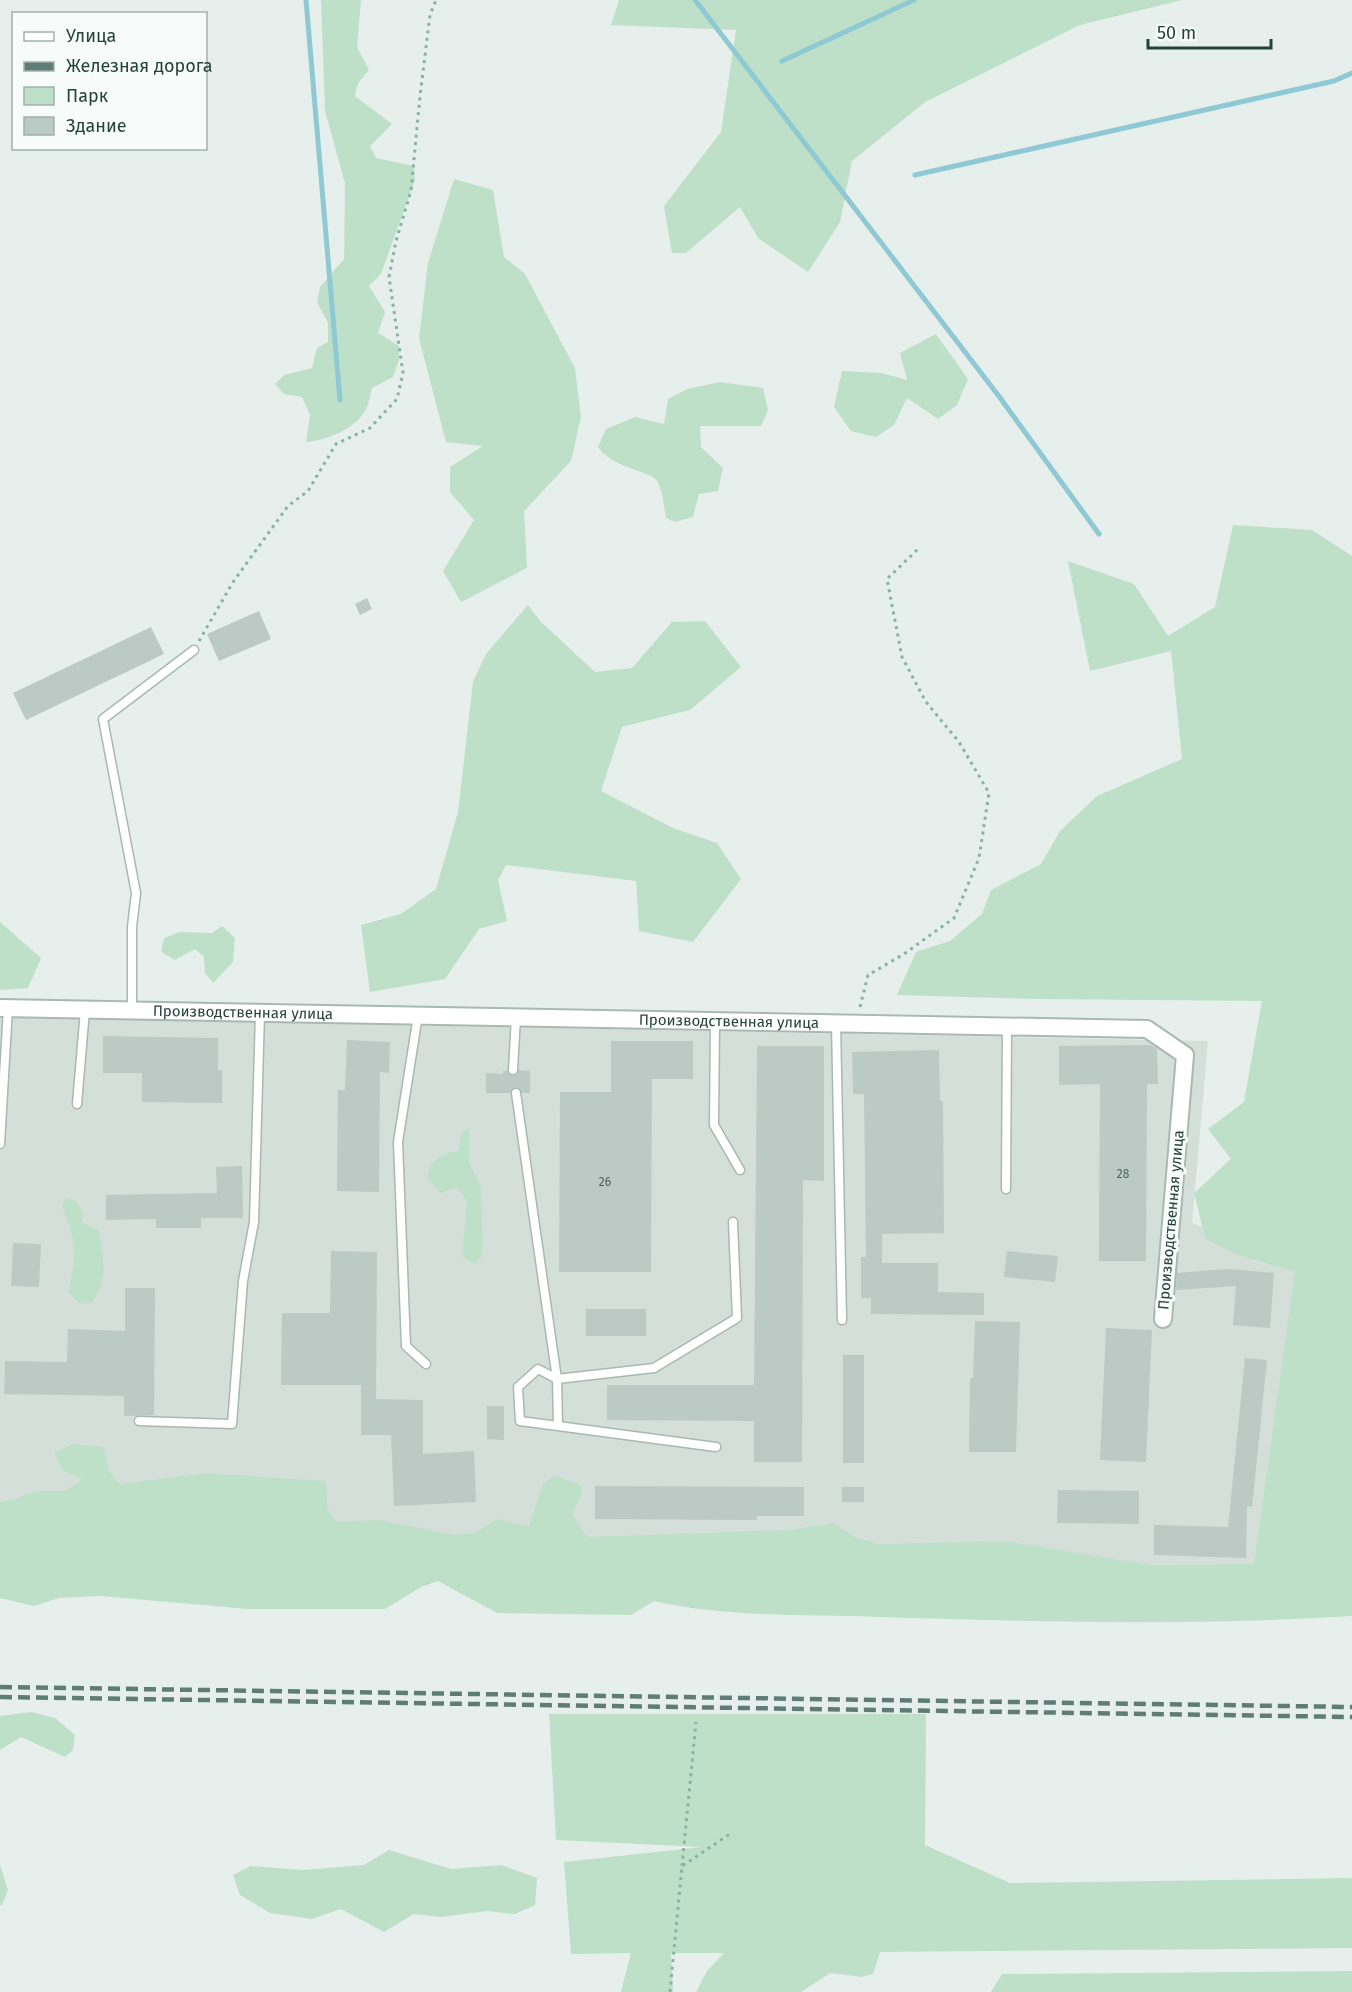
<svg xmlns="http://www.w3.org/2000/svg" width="1352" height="1992" font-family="'Fira Sans',sans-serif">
  <rect width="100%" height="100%" fill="#e6efeb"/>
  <path fill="#d4dfda" d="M 0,1017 L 1208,1041 L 1192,1223 L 1307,1268 L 1275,1581 L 0,1572 Z"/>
  <path fill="#bfe0c8" d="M 321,0 L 361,0 L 357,47 L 369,70 L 358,83 L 355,96 L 392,124 L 370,146 L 376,158 L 414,166 L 415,180 L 381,274 L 369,286 L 385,312 L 378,333 L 399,346 L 399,360 L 393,377 L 372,388 C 370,395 369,405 365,411 C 355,429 325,441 306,442 L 310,415 L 302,397 L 284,394 L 275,384 L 284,375 L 312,368 L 317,348 L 328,342 L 328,323 L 317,302 L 320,287 L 344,259 L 345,183 L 325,111 Z
    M 619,0 L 1182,0 L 1080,25 L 925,102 L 852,161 L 840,222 L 808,272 L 758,238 L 740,207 L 686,253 L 672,253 L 664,206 L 721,132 L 736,30 L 611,25 Z
    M 454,179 L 493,190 L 504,257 L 525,274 L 575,368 L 581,417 L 571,461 L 524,511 L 527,568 L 461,602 L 443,571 L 474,520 L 450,492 L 450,467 L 483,446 L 446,442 L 419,338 L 428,263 Z
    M 936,334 L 968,379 L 957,405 L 938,419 L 907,398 L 894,425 L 876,437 L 851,431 L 834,407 L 842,371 L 882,373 L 907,380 L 900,353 Z
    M 720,382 L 763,388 L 768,410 L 761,426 L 700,426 L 701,447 L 723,468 L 718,491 L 699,494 L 693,517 L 675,522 L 666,518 C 664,507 663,491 657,481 C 650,470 613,469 598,447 L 606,429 L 635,417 L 664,424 L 668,399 L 687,389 Z
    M 1233,525 L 1312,530 L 1352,556 L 1352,1616 C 1196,1626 1037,1622 880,1617 C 805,1614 728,1618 654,1601 L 631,1615 L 497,1613 L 438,1581 L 421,1587 L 385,1609 L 248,1609 L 101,1596 L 59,1598 L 34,1606 L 0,1598 L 0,1502 C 15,1501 19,1496 33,1493 C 57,1486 59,1500 82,1479 L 64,1471 L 54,1453 L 73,1444 L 104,1447 L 109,1471 L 119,1484 L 206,1473 L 326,1481 L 328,1510 L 336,1522 L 380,1520 L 454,1535 L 475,1533 L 497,1519 L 529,1526 L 543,1484 L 555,1475 L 580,1485 L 582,1493 L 572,1514 L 587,1537 L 789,1530 L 833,1523 L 857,1538 L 879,1544 L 1005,1541 L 1150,1565 L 1254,1564 L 1295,1272 L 1235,1254 L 1205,1238 L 1194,1193 L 1231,1159 L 1208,1129 L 1244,1102 L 1262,1001 L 1037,999 L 897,995 L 916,952 L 950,941 L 982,914 L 991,890 L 1041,864 L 1060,831 L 1097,796 L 1182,759 L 1171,651 L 1090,671 L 1068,561 L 1134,584 L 1168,636 L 1215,607 Z
    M 528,605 L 540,621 L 595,672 L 632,668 L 672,622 L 705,621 L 741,667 L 690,710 L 622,727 L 601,791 L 673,828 L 717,843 L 741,879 L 693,942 L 639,931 L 636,881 L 506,865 L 498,880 L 507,921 L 479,929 L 445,979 L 370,992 L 361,925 L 401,914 L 436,889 L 458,812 L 473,682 L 486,654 Z
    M 0,922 L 41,958 L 28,988 L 0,990 Z
    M 222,926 L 235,938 L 233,962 L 213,983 L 205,973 L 204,957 L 195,949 L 175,960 L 161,952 L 164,938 L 180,932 L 212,933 Z
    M 469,1127 L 469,1162 L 481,1188 L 483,1246 L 481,1257 L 475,1264 L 462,1256 L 467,1201 L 458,1188 L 440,1193 L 427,1177 C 432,1158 440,1155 458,1151 L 462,1133 Z
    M 66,1197 C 79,1203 84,1207 82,1222 L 98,1230 C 104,1256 109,1279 92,1302 L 80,1304 L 68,1292 C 78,1253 76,1243 62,1206 Z
    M 32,1712 L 55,1718 L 75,1735 L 73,1750 L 65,1757 L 21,1737 L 0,1750 L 0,1716 Z
    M 549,1714 L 926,1714 L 925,1845 L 1010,1883 L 1352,1878 L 1352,1948 L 880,1952 L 873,1974 L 862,1977 L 830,1973 L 801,1992 L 696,1992 L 707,1971 L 724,1953 L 671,1953 L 673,1992 L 621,1992 L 631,1953 L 571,1954 L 564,1862 L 702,1847 L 556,1840 Z
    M 389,1850 L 451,1869 L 501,1865 L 537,1878 L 535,1905 L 515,1914 L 487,1911 L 441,1917 L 414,1914 L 384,1932 L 341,1909 L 312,1919 L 270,1913 L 240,1895 L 233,1875 L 251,1866 L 303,1870 L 364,1865 Z
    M 0,1865 L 8,1890 L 2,1905 L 0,1905 Z
    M 1352,1971 L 1352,1992 L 991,1992 L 1002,1974 Z"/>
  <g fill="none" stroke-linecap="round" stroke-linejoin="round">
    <path stroke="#8ec9d4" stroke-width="5" d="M 306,0 L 340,400
      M 695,0 L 998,395 L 1099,534
      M 782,61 L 914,0
      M 915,175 L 1334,81 L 1352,73"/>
  </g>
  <path fill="#bbcac4" d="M 367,598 L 372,609 L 360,615 L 355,604 Z
    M 259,611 L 271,639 L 219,661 L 207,634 Z
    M 151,627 L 164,654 L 26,720 L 13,693 Z
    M 103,1036 L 218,1038 L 218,1070 L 222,1070 L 222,1103 L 142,1102 L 142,1073 L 103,1073 Z
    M 347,1040 L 390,1042 L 389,1073 L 380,1072 L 379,1192 L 337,1191 L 338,1090 L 345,1090 Z
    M 611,1041 L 693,1041 L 693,1079 L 652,1079 L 651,1272 L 559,1272 L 560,1092 L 611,1092 Z
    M 1151,1045 L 1157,1049 L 1158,1084 L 1147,1084 L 1146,1261 L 1099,1261 L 1100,1084 L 1059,1085 L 1059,1046 Z
    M 757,1046 L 824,1046 L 824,1181 L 803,1180 L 802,1462 L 754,1462 L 754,1421 L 607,1420 L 607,1385 L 754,1385 Z
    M 939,1050 L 940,1101 L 943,1101 L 944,1233 L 882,1234 L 882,1263 L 938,1263 L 938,1292 L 984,1293 L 984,1315 L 871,1314 L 871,1298 L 861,1298 L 861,1257 L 866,1257 L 864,1094 L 853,1094 L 852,1052 Z
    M 519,1070 L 530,1071 L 530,1093 L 522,1093 L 516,1087 L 510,1093 L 486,1093 L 486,1073 L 503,1074 L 503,1071 L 507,1071 L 513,1076 Z
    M 242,1166 L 243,1218 L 201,1218 L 201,1228 L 156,1228 L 156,1219 L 106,1220 L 106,1195 L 217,1193 L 216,1167 Z
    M 13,1243 L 41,1244 L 39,1287 L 11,1286 Z
    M 331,1251 L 377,1252 L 376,1399 L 423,1400 L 423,1454 L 474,1451 L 476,1502 L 394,1506 L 391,1435 L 361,1435 L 361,1385 L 281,1385 L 282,1313 L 330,1313 Z
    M 1007,1251 L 1058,1256 L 1055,1282 L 1004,1277 Z
    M 1228,1269 L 1274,1273 L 1270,1328 L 1233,1325 L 1236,1286 L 1176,1290 L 1177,1273 Z
    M 125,1288 L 155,1288 L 154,1415 L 124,1416 L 124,1396 L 4,1394 L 5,1361 L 67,1362 L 68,1329 L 125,1331 Z
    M 586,1309 L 646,1309 L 646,1336 L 586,1336 Z
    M 975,1321 L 1020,1322 L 1016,1452 L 969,1452 L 970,1378 L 973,1378 Z
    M 1106,1328 L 1152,1330 L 1146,1462 L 1100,1460 Z
    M 843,1355 L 864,1355 L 864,1463 L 843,1463 Z
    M 1245,1358 L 1267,1360 L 1252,1507 L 1247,1506 L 1246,1558 L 1154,1555 L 1154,1525 L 1228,1527 Z
    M 487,1406 L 504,1406 L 504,1440 L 487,1439 Z
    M 595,1486 L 804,1487 L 804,1516 L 757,1516 L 757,1520 L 595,1519 Z
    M 842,1487 L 864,1487 L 864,1502 L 842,1502 Z
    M 1058,1490 L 1139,1491 L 1139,1524 L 1057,1523 Z"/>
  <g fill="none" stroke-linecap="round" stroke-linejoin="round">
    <defs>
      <path id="lane" d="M 132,1010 L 132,927 L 136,893 L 103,719 L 194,650
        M 418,1015 L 398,1142 L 406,1346 L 426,1364
        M 715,1021 L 714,1125 L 740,1170
        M 836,1023 L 842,1320
        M 513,1070 L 516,1017
        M 516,1093 L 557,1379 L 558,1426 L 716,1447
        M 77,1104 L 85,1010
        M 0,1144 L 8,1008
        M 1006,1189 L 1007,1026
        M 139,1421 L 232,1424 L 243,1281 L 254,1222 L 260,1013
        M 558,1426 L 520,1421 L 518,1387 L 538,1369 L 557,1379 L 654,1368 L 737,1318 L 733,1222"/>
      <g id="street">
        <path id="s1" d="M 0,1008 L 1147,1029 L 1185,1055 L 1163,1319"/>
      </g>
    </defs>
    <use href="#lane" stroke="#a8b8b2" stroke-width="11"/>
    <use href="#street" stroke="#a8b8b2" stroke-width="20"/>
    <path stroke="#86b3a5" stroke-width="3" stroke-dasharray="3 4.5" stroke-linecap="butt" d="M 199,641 L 233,582 L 288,506 L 308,491 L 336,444 L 370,428 L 397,399 L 403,373 L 389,277 L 396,241 L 411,191 L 420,96 L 430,15 L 436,0
      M 860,1007 L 868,975 L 904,954 L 954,918 L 979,858 L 989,793 L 959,742 L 926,702 L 902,657 L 887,579 L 920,547
      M 682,1866 L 696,1722
      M 670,1992 L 682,1866 L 730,1834"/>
    <use href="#lane" stroke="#fff" stroke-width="8"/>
    <use href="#street" stroke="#fff" stroke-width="16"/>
    <path stroke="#5f7d75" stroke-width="4.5" stroke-dasharray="12 6" stroke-linecap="butt" d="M 0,1687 L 1352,1707
      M 0,1697 L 1352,1717"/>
  </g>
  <g text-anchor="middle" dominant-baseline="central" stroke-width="6" stroke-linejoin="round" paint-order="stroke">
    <g font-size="12" fill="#4a645c">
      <text x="1123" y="1174">28</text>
      <text x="605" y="1182">26</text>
    </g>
    <g font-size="15" fill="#24423a" stroke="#f7fbf9">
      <text stroke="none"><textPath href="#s1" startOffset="243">Производственная улица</textPath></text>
      <text stroke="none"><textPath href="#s1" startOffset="729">Производственная улица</textPath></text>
      <text transform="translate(1171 1220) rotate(-85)">Производственная улица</text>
    </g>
  </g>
  <rect x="12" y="12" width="195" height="138" fill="#f7fbf9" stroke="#a3b1ad" stroke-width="1.5"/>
  <rect x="24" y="32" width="30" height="9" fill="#ffffff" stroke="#a3b1ad" stroke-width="1.5"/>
  <text x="66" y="42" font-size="18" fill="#24423a">Улица</text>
  <rect x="24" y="62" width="30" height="9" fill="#5f7d75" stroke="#a3b1ad" stroke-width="1.5"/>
  <text x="66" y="72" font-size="18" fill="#24423a">Железная дорога</text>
  <rect x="24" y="87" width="30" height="18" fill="#bfe0c8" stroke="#a3b1ad" stroke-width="1.5"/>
  <text x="66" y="102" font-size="18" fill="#24423a">Парк</text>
  <rect x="24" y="117" width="30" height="18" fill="#bbcac4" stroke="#a3b1ad" stroke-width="1.5"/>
  <text x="66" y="132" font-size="18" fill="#24423a">Здание</text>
  <path d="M1148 39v9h123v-9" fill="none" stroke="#24423a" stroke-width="3"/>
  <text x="1157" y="39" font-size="18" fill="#24423a" stroke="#f7fbf9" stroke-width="4.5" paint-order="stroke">50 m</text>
</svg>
